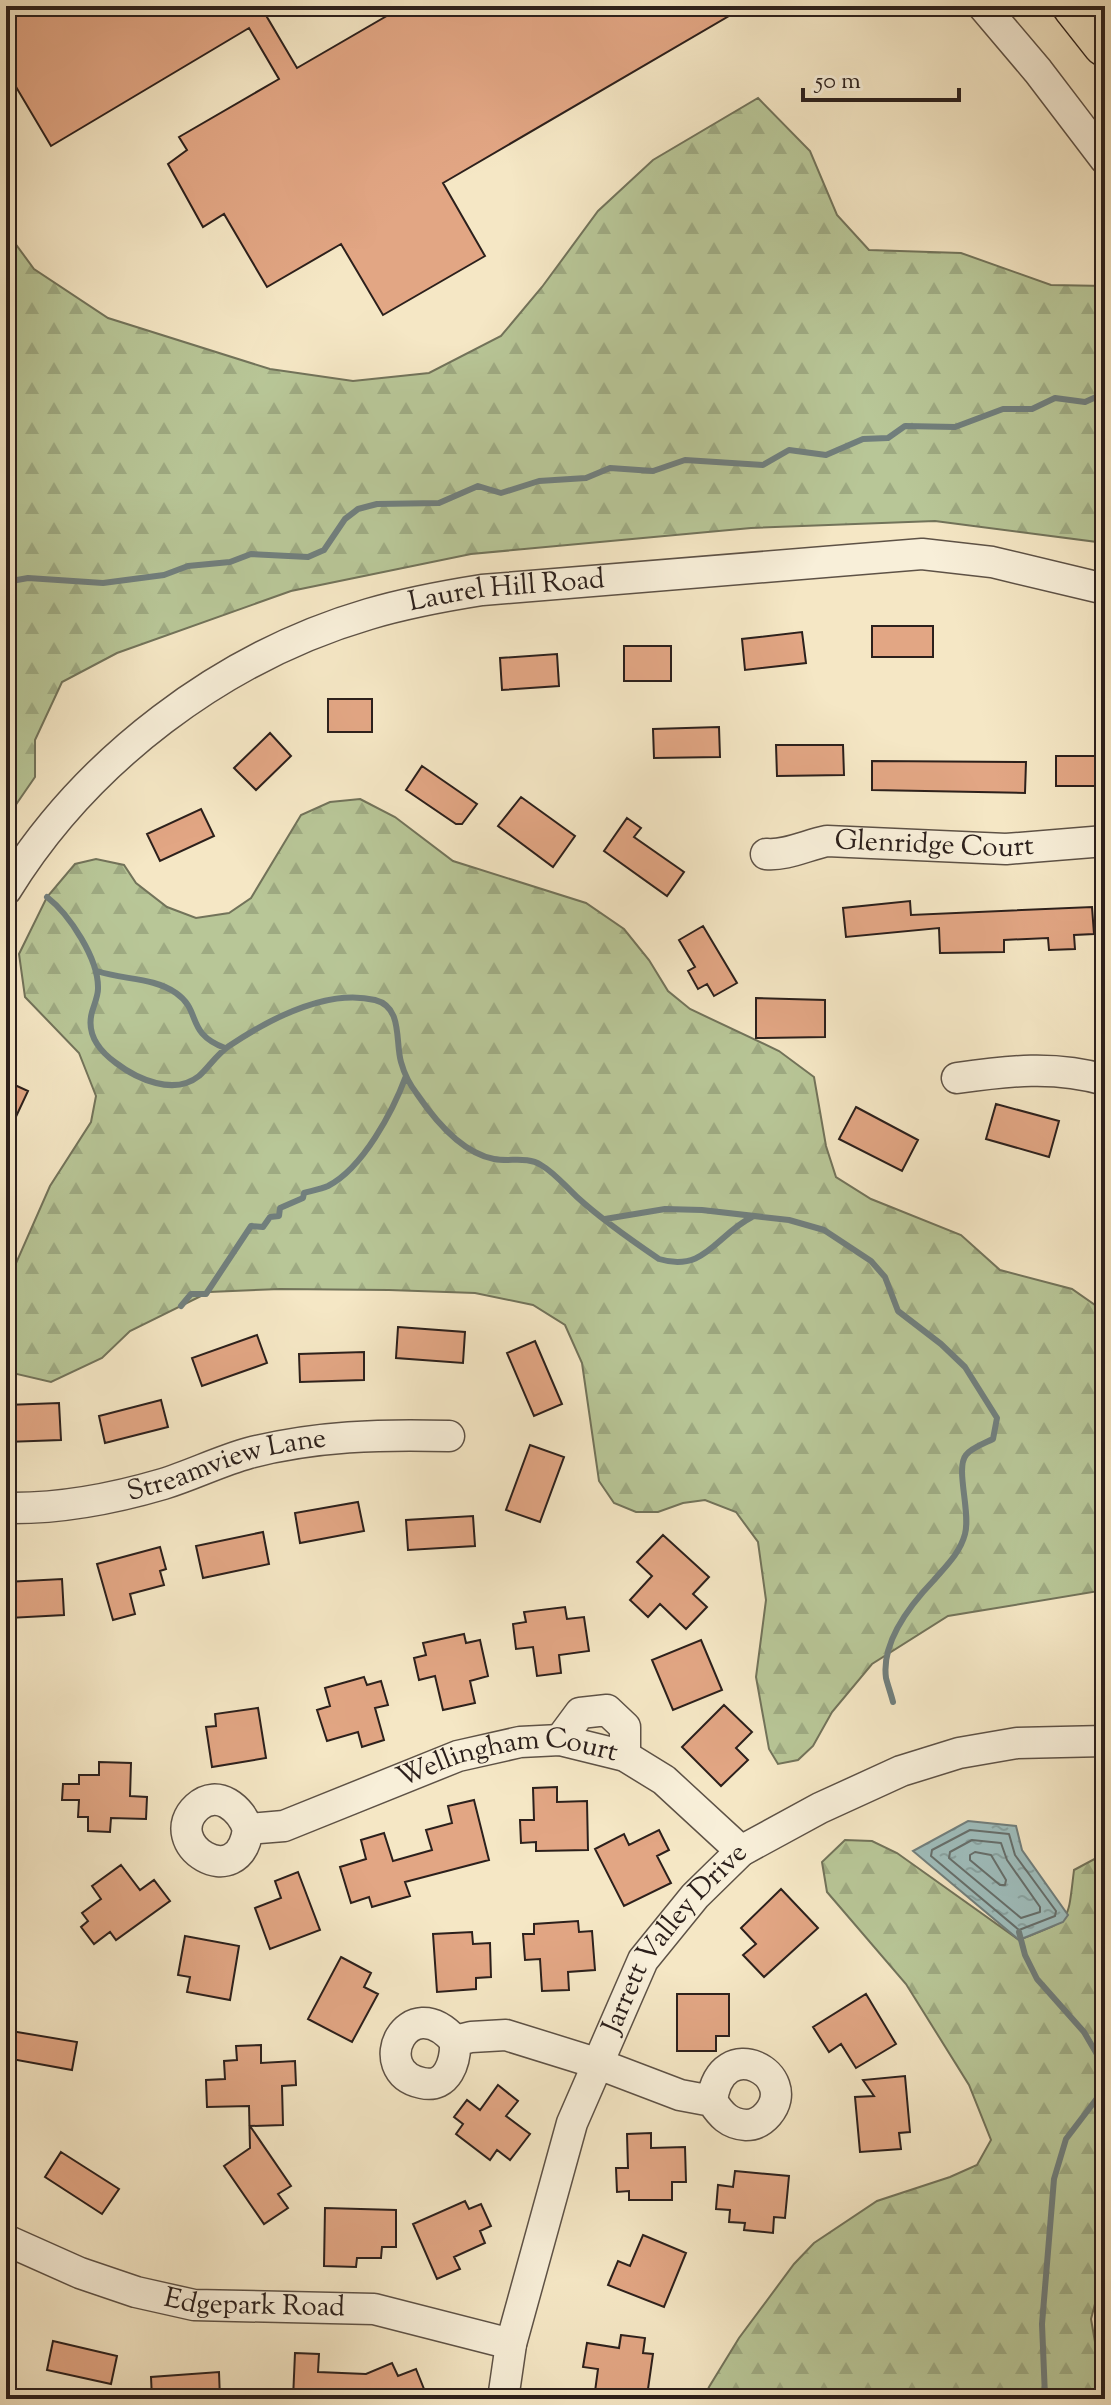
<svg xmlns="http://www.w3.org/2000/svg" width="1111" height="2405" font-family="'Sorts Mill Goudy',serif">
  <defs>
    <pattern id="forest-firs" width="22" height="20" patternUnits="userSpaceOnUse" patternTransform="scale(2)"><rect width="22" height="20" fill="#b8c697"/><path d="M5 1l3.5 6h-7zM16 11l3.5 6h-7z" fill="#9eaa82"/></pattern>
    <pattern id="water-ripples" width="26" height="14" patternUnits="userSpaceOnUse" patternTransform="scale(2)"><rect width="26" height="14" fill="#9fbebd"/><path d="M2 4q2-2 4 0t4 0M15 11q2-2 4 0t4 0" fill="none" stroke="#89a3a2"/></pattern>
  </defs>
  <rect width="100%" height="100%" fill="#f5e7c5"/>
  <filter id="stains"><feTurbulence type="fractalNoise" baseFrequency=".0025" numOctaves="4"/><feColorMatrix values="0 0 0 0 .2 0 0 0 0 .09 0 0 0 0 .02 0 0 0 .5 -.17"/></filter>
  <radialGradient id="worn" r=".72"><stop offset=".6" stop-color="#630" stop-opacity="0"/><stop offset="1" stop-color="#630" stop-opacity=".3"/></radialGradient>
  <path fill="url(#forest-firs)" stroke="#72735a" stroke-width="2" d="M 758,98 L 810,151 L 837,215 L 869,250 L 961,253 L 1051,285 L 1105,286 L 1105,543 L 935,521 L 751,528 L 471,554 L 291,591 L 117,653 L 62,682 L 35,740 L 35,777 L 6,819 L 6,231 L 34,269 L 108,318 L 270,369 L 353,381 L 429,373 L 501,336 L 542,287 L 598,211 L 653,160 Z
    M 360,799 L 395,817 L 453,861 L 586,903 L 624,929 L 649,960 L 668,991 L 690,1009 L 779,1051 L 814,1077 L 826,1146 L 836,1177 L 871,1199 L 961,1235 L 1000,1270 L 1072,1289 L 1105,1312 L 1105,1590 L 948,1616 L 872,1664 L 832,1712 L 813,1746 L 798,1760 L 778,1764 L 769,1749 L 756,1677 L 766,1600 L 758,1542 L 736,1512 L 705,1500 L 683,1503 L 658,1512 L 636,1512 L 614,1503 L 599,1481 L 582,1363 L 565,1325 L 533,1305 L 475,1293 L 389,1290 L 280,1289 L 209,1292 L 130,1331 L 102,1358 L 51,1382 L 8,1372 L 6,1368 L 6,1286 L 50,1186 L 91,1122 L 96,1096 L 79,1053 L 25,997 L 19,954 L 47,897 L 75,864 L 96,859 L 124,865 L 136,883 L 167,907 L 196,918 L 229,913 L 251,898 L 301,815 L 330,802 Z
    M 845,1840 L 872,1841 L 897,1853 L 1019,1940 C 1072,1918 1067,1927 1074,1870 L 1100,1856 L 1105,1856 L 1105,2266 L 1091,2319 L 1105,2399 L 704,2399 L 709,2387 L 739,2338 L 794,2264 L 814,2243 L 877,2201 L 950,2177 L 977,2165 L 991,2140 L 969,2085 L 906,1984 L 827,1892 L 822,1862 Z"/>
  <path fill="url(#water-ripples)" stroke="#717f7d" stroke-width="2" d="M 968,1821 L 1016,1826 L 1022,1850 L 1068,1915 L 1063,1922 L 1019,1940 L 913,1851 Z"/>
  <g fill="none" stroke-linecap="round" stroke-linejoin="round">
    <path stroke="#666f6c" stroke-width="2" d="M 970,1830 L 1009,1834 L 1015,1855 L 1056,1911 L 1055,1916 L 1019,1930 L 931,1856 L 932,1850 Z
      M 972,1840 L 1001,1843 L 1007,1860 L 1040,1907 L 1040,1912 L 1021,1918 L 949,1858 L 950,1852 Z
      M 975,1852 L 991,1855 L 1006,1880 L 1005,1885 L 1000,1885 L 970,1860 L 970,1855 Z"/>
    <path stroke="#717f7d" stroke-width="6" d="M 6,582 L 28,578 L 103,583 L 164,575 L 188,566 L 230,562 L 251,554 L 308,557 L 324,550 L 345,519 L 358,509 L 377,504 L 439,503 L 478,486 L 501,493 L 539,481 L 586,478 L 610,468 L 653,471 L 685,460 L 763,465 L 789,450 L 826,455 L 863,439 L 888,438 L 905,426 L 955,427 L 1003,409 L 1032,409 L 1055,398 L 1085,402 L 1105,393
      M 47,897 C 69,914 99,959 98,989 C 98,996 94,1005 92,1012 C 86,1034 98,1050 116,1063 C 137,1079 174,1096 199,1076 C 209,1067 217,1054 229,1046 C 268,1020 326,988 375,1000 C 403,1007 395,1041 401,1062 C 404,1073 410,1085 417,1094 C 434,1119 462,1153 494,1159 C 510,1162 527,1156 541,1165 C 555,1173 566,1187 577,1197 C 602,1220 631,1240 659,1259 C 705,1273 716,1235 752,1217
      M 97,971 C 123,980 153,977 176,993 C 202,1011 185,1033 225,1048
      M 605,1219 L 665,1209 L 702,1210 L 789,1220 L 824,1230 L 871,1261 L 885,1277 L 898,1311 L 941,1344 L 965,1367 L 997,1418 L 993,1439 C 985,1443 971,1448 966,1455 C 955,1468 971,1512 965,1534 C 960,1553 946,1566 934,1580 C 911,1604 881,1641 886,1678 C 888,1686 891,1694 893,1702
      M 181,1306 L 191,1294 L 206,1294 L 251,1226 L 263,1227 L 270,1217 L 279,1216 L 280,1208 L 303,1198 L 304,1193 C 311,1191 321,1189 328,1186 C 363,1168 393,1111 406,1076
      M 1019,1932 L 1025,1955 L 1037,1979 L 1084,2032 L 1098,2056 L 1102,2076 L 1098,2097 L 1066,2139 L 1054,2179 L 1042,2324 L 1045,2396 L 1040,2399"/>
  </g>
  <path fill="#e2a684" stroke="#2c201c" stroke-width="2" d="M 6,6 L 286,6 L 267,17 L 297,68 L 404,6 L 746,6 L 443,183 L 485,256 L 383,315 L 341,244 L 267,287 L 224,214 L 203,227 L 168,164 L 187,150 L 179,137 L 279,79 L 249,28 L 51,146 L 6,70 Z
    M 872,626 L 933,626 L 933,657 L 872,657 Z
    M 802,632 L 806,663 L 745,670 L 742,639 Z
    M 624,646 L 671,646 L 671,681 L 624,681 Z
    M 557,654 L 559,686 L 502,690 L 500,658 Z
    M 328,699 L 372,699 L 372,732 L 328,732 Z
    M 719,727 L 720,757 L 654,758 L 653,729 Z
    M 270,733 L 291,756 L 256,790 L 234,768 Z
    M 776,745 L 843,745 L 844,775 L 777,776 Z
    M 1056,756 L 1105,756 L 1105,786 L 1056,786 Z
    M 872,761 L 1026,762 L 1025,793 L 872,790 Z
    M 422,766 L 477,804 L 462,824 L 456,824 L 406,790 Z
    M 521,797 L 575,836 L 553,867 L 498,826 Z
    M 201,809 L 214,836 L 160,861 L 147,834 Z
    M 627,818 L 641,828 L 634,837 L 684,872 L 667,896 L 604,851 Z
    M 910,901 L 911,915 L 1092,907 L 1094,934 L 1074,935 L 1075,949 L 1049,950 L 1048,938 L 1004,940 L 1004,952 L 940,953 L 939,928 L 846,937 L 843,908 Z
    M 703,926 L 737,983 L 714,996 L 707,984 L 698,989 L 688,971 L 695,967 L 679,940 Z
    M 756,998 L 825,1000 L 825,1037 L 756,1038 Z
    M 6,1081 L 28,1091 L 6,1138 Z
    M 996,1104 L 1059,1121 L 1049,1157 L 986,1139 Z
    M 856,1107 L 918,1140 L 902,1171 L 839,1139 Z
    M 398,1327 L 465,1332 L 463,1363 L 396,1358 Z
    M 257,1335 L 267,1363 L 202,1386 L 192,1358 Z
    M 535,1341 L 562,1404 L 534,1416 L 507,1353 Z
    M 364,1352 L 364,1380 L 300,1382 L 299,1354 Z
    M 161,1400 L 168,1427 L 105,1443 L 99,1416 Z
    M 59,1403 L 61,1440 L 6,1442 L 6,1405 Z
    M 530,1445 L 564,1457 L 540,1522 L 506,1510 Z
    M 358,1502 L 364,1531 L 300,1543 L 295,1513 Z
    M 473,1516 L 475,1546 L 408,1550 L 406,1520 Z
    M 263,1532 L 269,1564 L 203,1578 L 196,1546 Z
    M 663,1535 L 709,1577 L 693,1594 L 707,1607 L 686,1629 L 660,1604 L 648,1617 L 630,1600 L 652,1576 L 637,1562 Z
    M 160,1547 L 166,1569 L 160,1571 L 164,1585 L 130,1594 L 135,1614 L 113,1620 L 97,1564 Z
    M 62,1579 L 64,1615 L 9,1618 L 6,1582 Z
    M 565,1607 L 567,1619 L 584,1617 L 589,1651 L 559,1655 L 561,1673 L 537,1676 L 533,1647 L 516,1649 L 513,1624 L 526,1622 L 524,1612 Z
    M 464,1634 L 466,1643 L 480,1640 L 488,1676 L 470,1681 L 475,1703 L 443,1710 L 435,1676 L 419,1680 L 414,1658 L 426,1655 L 423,1643 Z
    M 701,1640 L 722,1690 L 673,1710 L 652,1660 Z
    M 364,1677 L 367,1685 L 381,1681 L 388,1705 L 375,1708 L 384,1740 L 362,1747 L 358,1732 L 327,1741 L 317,1710 L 330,1706 L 325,1688 Z
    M 724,1705 L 752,1732 L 736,1748 L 748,1760 L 721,1786 L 682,1747 Z
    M 258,1708 L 266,1758 L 212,1767 L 206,1727 L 216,1726 L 215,1714 Z
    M 99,1762 L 131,1763 L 130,1796 L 147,1797 L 146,1819 L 111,1818 L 110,1832 L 88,1831 L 88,1817 L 78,1817 L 79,1800 L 62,1800 L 63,1784 L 79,1784 L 79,1775 L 99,1775 Z
    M 557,1787 L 557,1802 L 587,1801 L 588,1850 L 536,1851 L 536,1842 L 521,1843 L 520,1820 L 534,1820 L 533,1788 Z
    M 474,1800 L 489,1860 L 405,1882 L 410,1896 L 372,1907 L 369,1897 L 351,1903 L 340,1867 L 366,1859 L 361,1840 L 384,1833 L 393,1861 L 432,1850 L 426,1830 L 452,1823 L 448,1806 Z
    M 659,1830 L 669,1850 L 657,1856 L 671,1883 L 624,1906 L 595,1849 L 624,1834 L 629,1845 Z
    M 121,1865 L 140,1890 L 154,1880 L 170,1901 L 116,1940 L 110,1932 L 94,1944 L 81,1927 L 88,1921 L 82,1913 L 101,1899 L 92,1886 Z
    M 298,1872 L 320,1930 L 270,1949 L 255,1908 L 281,1898 L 275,1881 Z
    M 781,1889 L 818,1928 L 764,1977 L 743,1955 L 756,1944 L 741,1928 Z
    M 578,1921 L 579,1932 L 592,1931 L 595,1970 L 568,1972 L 569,1990 L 542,1991 L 540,1959 L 525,1960 L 523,1934 L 534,1934 L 534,1924 Z
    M 472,1932 L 473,1944 L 490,1943 L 491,1977 L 476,1978 L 476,1989 L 437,1992 L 433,1934 Z
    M 185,1936 L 239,1946 L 230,2000 L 187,1992 L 190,1977 L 178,1975 Z
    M 341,1957 L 371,1973 L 364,1987 L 378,1994 L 352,2042 L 308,2019 Z
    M 677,1994 L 729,1994 L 729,2036 L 716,2036 L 716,2051 L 677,2051 Z
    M 866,1994 L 896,2044 L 856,2068 L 841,2044 L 829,2052 L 813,2027 Z
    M 11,2031 L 77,2042 L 72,2070 L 6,2058 Z
    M 261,2045 L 261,2063 L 295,2061 L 296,2085 L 282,2086 L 283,2125 L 250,2126 L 291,2186 L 278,2194 L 288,2208 L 264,2224 L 224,2166 L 250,2148 L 249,2106 L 207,2107 L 206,2080 L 225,2079 L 224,2061 L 237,2060 L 236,2046 Z
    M 905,2076 L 910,2132 L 899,2133 L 901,2149 L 860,2152 L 855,2097 L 874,2096 L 863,2080 Z
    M 498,2085 L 518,2101 L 506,2116 L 530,2134 L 510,2160 L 497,2150 L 490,2160 L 456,2134 L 463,2124 L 454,2117 L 467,2100 L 480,2110 Z
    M 651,2133 L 651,2148 L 685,2147 L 686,2182 L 672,2182 L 672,2200 L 629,2200 L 629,2191 L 617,2192 L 616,2168 L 628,2168 L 627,2134 Z
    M 61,2152 L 119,2189 L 102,2214 L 45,2177 Z
    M 735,2171 L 789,2176 L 785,2218 L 774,2217 L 773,2233 L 744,2230 L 745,2223 L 729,2222 L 730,2210 L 716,2209 L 718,2185 L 733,2187 Z
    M 465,2201 L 469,2209 L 481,2204 L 491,2226 L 480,2231 L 485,2243 L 454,2257 L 460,2269 L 437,2279 L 413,2224 Z
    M 325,2208 L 396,2210 L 396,2247 L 382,2247 L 381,2258 L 357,2258 L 356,2267 L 324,2266 Z
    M 643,2235 L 686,2253 L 664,2307 L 608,2285 L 618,2261 L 630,2266 Z
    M 621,2335 L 645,2338 L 643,2353 L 653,2354 L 647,2396 L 629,2393 L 628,2399 L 594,2399 L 598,2369 L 583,2367 L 587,2343 L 619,2348 Z
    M 53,2341 L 117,2356 L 111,2384 L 47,2370 Z
    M 295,2353 L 319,2354 L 318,2372 L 366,2374 L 392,2363 L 398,2376 L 416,2369 L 428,2399 L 293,2399 Z
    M 219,2372 L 220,2399 L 152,2399 L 151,2377 Z"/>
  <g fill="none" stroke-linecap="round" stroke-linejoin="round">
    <defs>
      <g id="minor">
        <path d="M 983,6 L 1038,71 L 1105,159"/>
        <path id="s1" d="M 766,854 C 786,856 807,845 827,841 L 1006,849 L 1105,841"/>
        <path id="s2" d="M 6,890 C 86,760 222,657 369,614 C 406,603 444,596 482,590 L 922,554 L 992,562 L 1105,589"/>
        <path d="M 957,1078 C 1007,1071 1055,1065 1105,1080"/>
        <path id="s3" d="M 6,1508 C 59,1509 112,1499 163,1484 C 192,1475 220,1461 249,1453 C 315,1436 382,1434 449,1436"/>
        <path d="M 560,1740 L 580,1713 L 607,1710 L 625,1727 L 625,1756"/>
        <path id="s4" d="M 248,1829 C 239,1896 158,1843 197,1807 C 218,1788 241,1809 248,1829 L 284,1826 L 458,1756 L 520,1742 L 560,1740 L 625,1756 L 664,1780 L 741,1851"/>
        <path d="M 455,2041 C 408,1987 367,2071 422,2083 C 448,2089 456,2061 455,2041 L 471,2037 L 506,2035 L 596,2063 L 680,2095 L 712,2101 C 721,2115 729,2124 746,2125 C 755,2125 762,2121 768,2114 C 801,2075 721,2031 712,2101"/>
        <path id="s5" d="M 6,2240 L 80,2273 L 136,2292 L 194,2305 L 374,2309 L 511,2344"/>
        <path id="s6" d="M 503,2399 L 511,2344 L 572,2123 L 643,1960 L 695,1896 L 741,1851 L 820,1808 L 901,1771 L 959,1753 L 1017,1743 L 1105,1741"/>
      </g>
      <path id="highway" d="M 1075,6 L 1105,44"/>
    </defs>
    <use href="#minor" stroke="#5e5246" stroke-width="33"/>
    <use href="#highway" stroke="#2c201c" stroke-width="47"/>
    <use href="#minor" stroke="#f8efd9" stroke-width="30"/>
    <use href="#highway" stroke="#f5e7c5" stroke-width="44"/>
  </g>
  <g text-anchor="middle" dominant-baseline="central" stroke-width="6" stroke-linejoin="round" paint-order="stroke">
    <g font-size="28" fill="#2c201c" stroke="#f8efd9">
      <text stroke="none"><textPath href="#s2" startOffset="606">Laurel Hill Road</textPath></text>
      <text stroke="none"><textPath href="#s1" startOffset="170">Glenridge Court</textPath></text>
      <text stroke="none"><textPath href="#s3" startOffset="226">Streamview Lane</textPath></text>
      <text stroke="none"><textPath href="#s4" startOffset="462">Wellingham Court</textPath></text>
      <text stroke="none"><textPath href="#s6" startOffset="498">Jarrett Valley Drive</textPath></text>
      <text stroke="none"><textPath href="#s5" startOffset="260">Edgepark Road</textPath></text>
    </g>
  </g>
  <rect width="1111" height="2405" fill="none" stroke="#f5e7c5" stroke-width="32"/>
  <rect x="8" y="8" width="1095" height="2389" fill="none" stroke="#2c201c" stroke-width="4"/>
  <rect x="16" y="16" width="1079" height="2373" fill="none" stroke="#2c201c" stroke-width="2"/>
  <path d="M803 88v12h156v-12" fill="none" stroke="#2c201c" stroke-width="4"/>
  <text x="815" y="88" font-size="24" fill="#2c201c" stroke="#f8efd9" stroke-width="6" paint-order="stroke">50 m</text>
  <rect width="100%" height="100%" filter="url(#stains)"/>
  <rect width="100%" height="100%" fill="url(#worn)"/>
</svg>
